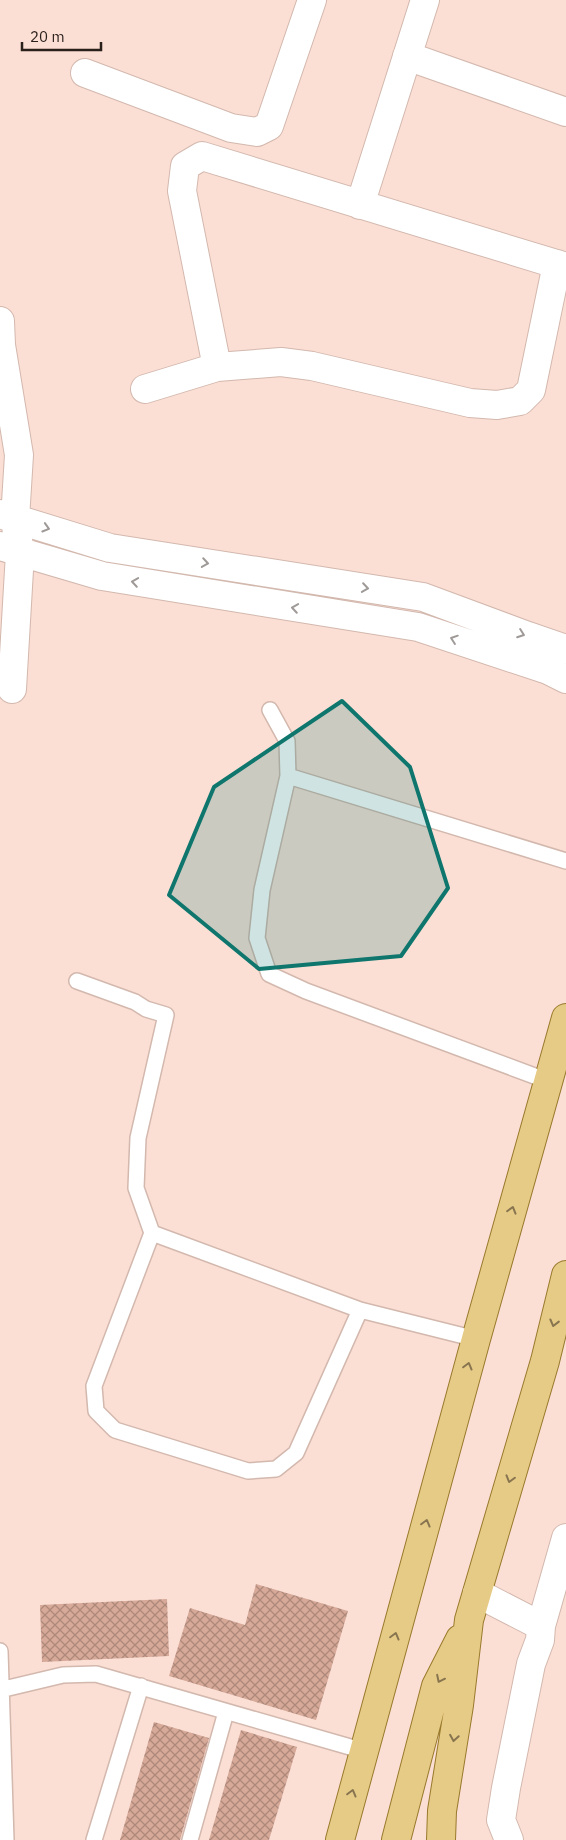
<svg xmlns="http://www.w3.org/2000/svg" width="566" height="1840" font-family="'IBM Plex Sans',sans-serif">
  <defs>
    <pattern id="building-cross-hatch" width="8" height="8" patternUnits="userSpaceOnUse" patternTransform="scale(1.25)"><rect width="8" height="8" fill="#d7a998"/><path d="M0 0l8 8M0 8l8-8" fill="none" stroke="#ae897b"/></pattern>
  </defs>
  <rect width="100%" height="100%" fill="#fbdfd5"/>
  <path fill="url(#building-cross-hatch)" d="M 256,1584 L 348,1611 L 316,1720 L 169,1676 L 190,1608 L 245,1625 Z
    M 167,1599 L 169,1656 L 42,1662 L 40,1605 Z
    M 154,1722 L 209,1738 L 180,1840 L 120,1840 Z
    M 241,1730 L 297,1747 L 269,1840 L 209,1840 Z"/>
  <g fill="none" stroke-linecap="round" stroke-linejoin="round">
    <defs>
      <path id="service" d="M 270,710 L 287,741 L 288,776 L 262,890 L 257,938 L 269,974 L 306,991 L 548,1081
        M 288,776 L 566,861
        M 77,981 L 135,1002 L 146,1009 L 166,1015 L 138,1138 L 136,1188 L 152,1233 L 360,1310 L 476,1339
        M 152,1233 L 94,1386 L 96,1411 L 115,1430 L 248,1471 L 276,1469 L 296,1453 L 360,1310
        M 0,1651 L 6,1840
        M 0,1690 L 63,1675 L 96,1674 L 364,1751
        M 94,1840 L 141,1686
        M 190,1840 L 226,1712"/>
      <path id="minor" d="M 407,56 L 566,112
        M 85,73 L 231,128 L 257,132 L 269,126 L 312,0
        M 360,205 L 425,0
        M 0,321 L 1,345 L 19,455 L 15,519 L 20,553 L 12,689
        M 217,367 L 182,191 L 185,166 L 202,156 L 566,267
        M 145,389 L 217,367 L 281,362 L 312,366 L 470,403 L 497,405 L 520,401 L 531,390 L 557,264
        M 0,514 L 110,548 L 423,597 L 528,636 L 566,649
        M 0,546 L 102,576 L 418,627 L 548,670 L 566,679
        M 477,1593 L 541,1626 L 540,1640 L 531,1664 L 506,1788 L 501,1820 L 509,1840
        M 541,1626 L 566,1538"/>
      <path id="primary" d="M 340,1840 L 476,1339 L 566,1018
        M 396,1840 L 436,1686 L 460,1639
        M 441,1840 L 442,1811 L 459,1705 L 469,1620 L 545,1361 L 566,1275"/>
    </defs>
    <use href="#service" stroke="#d3b8ae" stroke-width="18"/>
    <use href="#minor" stroke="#d3b8ae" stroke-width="30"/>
    <use href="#primary" stroke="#99792c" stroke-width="30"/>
    <use href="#service" stroke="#fff" stroke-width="15"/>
    <use href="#minor" stroke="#fff" stroke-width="28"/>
    <use href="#primary" stroke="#e6cb86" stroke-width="28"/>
  </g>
  <defs><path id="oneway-chevron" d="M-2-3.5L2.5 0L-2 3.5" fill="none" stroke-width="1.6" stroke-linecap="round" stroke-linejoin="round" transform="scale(1.25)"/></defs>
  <g stroke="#9f9a98">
    <use href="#oneway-chevron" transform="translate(46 528) rotate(17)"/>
    <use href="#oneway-chevron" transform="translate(205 563) rotate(9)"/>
    <use href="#oneway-chevron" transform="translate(135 582) rotate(-171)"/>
    <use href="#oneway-chevron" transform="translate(365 588) rotate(8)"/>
    <use href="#oneway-chevron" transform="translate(295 608) rotate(-171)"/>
    <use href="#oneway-chevron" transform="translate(521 634) rotate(20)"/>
    <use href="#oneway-chevron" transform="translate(454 639) rotate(-161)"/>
  </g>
  <g stroke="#887550">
    <use href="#oneway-chevron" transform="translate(512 1210) rotate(-74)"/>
    <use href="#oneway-chevron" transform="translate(554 1323) rotate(104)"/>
    <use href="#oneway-chevron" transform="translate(468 1366) rotate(-75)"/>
    <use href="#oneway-chevron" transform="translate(510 1479) rotate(106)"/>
    <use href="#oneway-chevron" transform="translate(426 1523) rotate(-75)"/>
    <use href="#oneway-chevron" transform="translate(395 1636) rotate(-75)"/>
    <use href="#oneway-chevron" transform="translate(440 1679) rotate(116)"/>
    <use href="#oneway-chevron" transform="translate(454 1738) rotate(99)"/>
    <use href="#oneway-chevron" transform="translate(352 1793) rotate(-75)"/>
  </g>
  <path fill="#0f766e" fill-opacity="0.2" stroke="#0f766e" stroke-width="4" stroke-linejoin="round" d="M 342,701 L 410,767 L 448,888 L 401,956 L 259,969 L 169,895 L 214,787 Z"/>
  <path d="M22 42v8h79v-8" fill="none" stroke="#291f1b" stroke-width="2.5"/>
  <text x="30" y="42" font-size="15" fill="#291f1b" stroke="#fbdfd5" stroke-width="4" paint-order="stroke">20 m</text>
</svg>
